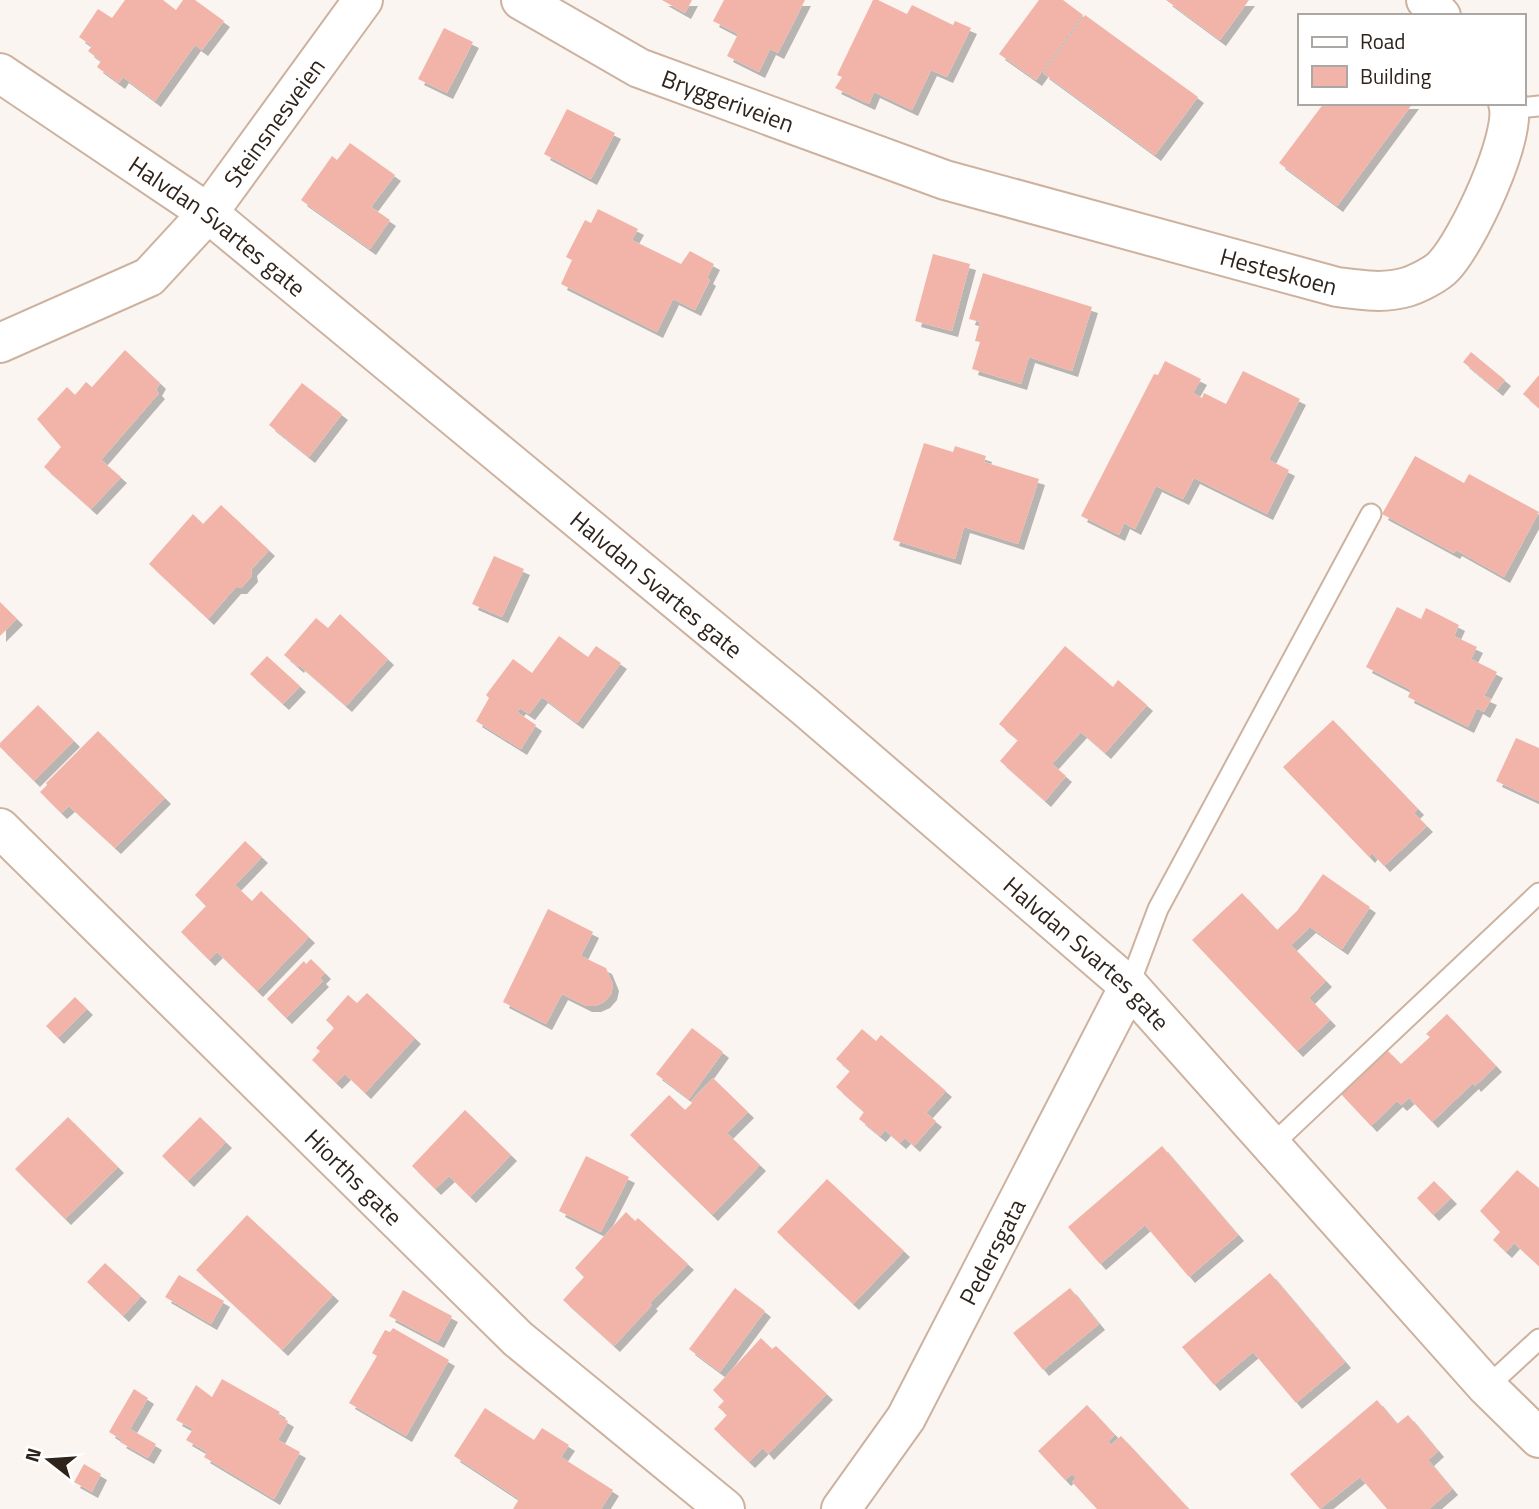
<svg xmlns="http://www.w3.org/2000/svg" width="1539" height="1509" font-family="'Titillium Web',sans-serif">
  <defs>
    <filter id="shadow"><feDropShadow dx="6" dy="6" stdDeviation="0" flood-color="#0004"/></filter>
  </defs>
  <rect width="100%" height="100%" fill="#fbf5f1"/>
  <path fill="#f2b4a9" filter="url(#shadow)" d="M 125,0 L 163,0 L 176,10 L 183,0 L 195,0 L 224,21 L 202,50 L 195,45 L 155,101 L 123,77 L 119,83 L 97,67 L 101,61 L 88,51 L 92,46 L 79,37 L 98,9 L 112,18 Z
    M 662,0 L 692,0 L 685,13 Z
    M 724,0 L 805,0 L 778,53 L 770,49 L 759,72 L 727,56 L 738,34 L 713,21 Z
    M 873,0 L 878,0 L 907,14 L 912,5 L 953,25 L 955,21 L 971,28 L 947,77 L 931,70 L 912,110 L 874,92 L 869,104 L 835,88 L 842,77 L 837,75 Z
    M 1039,0 L 1063,0 L 1083,15 L 1036,80 L 999,54 Z
    M 1166,0 L 1249,0 L 1220,40 Z
    M 1085,15 L 1198,97 L 1155,155 L 1043,73 Z
    M 444,28 L 473,42 L 447,93 L 418,79 Z
    M 1324,103 L 1413,103 L 1337,206 L 1279,163 Z
    M 567,109 L 615,133 L 591,179 L 544,154 Z
    M 350,143 L 395,175 L 371,207 L 390,220 L 370,249 L 301,200 L 332,156 L 337,160 Z
    M 598,209 L 638,229 L 632,240 L 681,264 L 690,251 L 714,264 L 707,278 L 710,280 L 695,310 L 673,299 L 657,332 L 561,284 L 572,260 L 566,257 L 585,220 L 591,223 Z
    M 933,254 L 970,264 L 952,331 L 915,321 Z
    M 983,273 L 1092,307 L 1072,371 L 1029,357 L 1021,384 L 972,369 L 980,342 L 975,341 L 980,322 L 969,319 Z
    M 125,350 L 160,383 L 156,390 L 159,393 L 101,460 L 121,477 L 91,509 L 44,467 L 61,447 L 37,419 L 67,387 L 75,395 L 86,382 L 92,387 Z
    M 1471,352 L 1505,380 L 1497,390 L 1463,362 Z
    M 1165,361 L 1201,379 L 1193,393 L 1202,398 L 1204,393 L 1226,404 L 1243,371 L 1300,399 L 1269,460 L 1289,470 L 1267,514 L 1194,478 L 1183,499 L 1156,486 L 1135,529 L 1124,523 L 1119,535 L 1081,516 L 1154,374 L 1158,375 Z
    M 1539,375 L 1539,408 L 1523,394 Z
    M 302,383 L 342,414 L 309,457 L 269,425 Z
    M 924,443 L 953,452 L 955,446 L 986,456 L 984,462 L 1039,479 L 1018,544 L 964,527 L 955,559 L 893,540 Z
    M 1415,456 L 1464,483 L 1469,474 L 1539,512 L 1504,577 L 1456,550 L 1454,553 L 1382,514 Z
    M 221,505 L 269,550 L 251,570 L 252,576 L 241,588 L 235,588 L 208,619 L 149,564 L 193,514 L 203,524 Z
    M 494,556 L 524,569 L 502,617 L 472,604 Z
    M 0,602 L 17,619 L 0,636 Z
    M 1397,607 L 1421,619 L 1426,608 L 1459,625 L 1454,636 L 1477,647 L 1471,659 L 1497,672 L 1484,696 L 1491,699 L 1484,712 L 1477,708 L 1468,727 L 1408,697 L 1411,690 L 1366,667 Z
    M 340,614 L 388,659 L 346,706 L 299,665 L 298,667 L 284,655 L 316,618 L 328,628 Z
    M 559,636 L 588,657 L 596,646 L 621,663 L 577,723 L 542,697 L 529,714 L 520,708 L 517,712 L 536,725 L 521,749 L 476,721 L 489,698 L 486,695 L 513,659 L 532,673 Z
    M 1065,646 L 1113,687 L 1118,680 L 1147,705 L 1105,753 L 1081,732 L 1052,764 L 1066,776 L 1045,801 L 1000,761 L 1018,740 L 999,724 Z
    M 267,656 L 300,686 L 283,704 L 250,674 Z
    M 38,705 L 74,741 L 34,781 L 0,747 L 0,743 Z
    M 1333,720 L 1418,809 L 1414,813 L 1427,826 L 1384,866 L 1372,853 L 1369,857 L 1283,767 Z
    M 98,731 L 165,798 L 115,848 L 69,806 L 61,813 L 40,792 L 47,785 L 46,783 Z
    M 1516,738 L 1539,748 L 1539,801 L 1496,781 Z
    M 245,841 L 262,857 L 235,885 L 252,901 L 261,891 L 309,937 L 257,991 L 217,952 L 209,960 L 181,932 L 206,906 L 195,895 Z
    M 1323,874 L 1370,907 L 1342,949 L 1310,927 L 1291,945 L 1326,981 L 1309,998 L 1330,1020 L 1297,1051 L 1192,940 L 1242,893 L 1277,930 L 1297,911 Z
    M 548,909 L 593,932 L 581,956 L 606,968 L 613,985 L 611,994 L 604,1002 L 595,1006 L 586,1006 L 562,994 L 546,1024 L 503,1002 Z
    M 311,959 L 325,973 L 320,978 L 323,981 L 286,1018 L 267,999 L 304,961 L 306,964 Z
    M 367,993 L 415,1038 L 365,1093 L 345,1074 L 336,1083 L 312,1060 L 320,1051 L 316,1048 L 334,1028 L 326,1020 L 348,995 L 357,1003 Z
    M 75,997 L 87,1009 L 58,1038 L 46,1026 Z
    M 1447,1014 L 1496,1066 L 1475,1086 L 1473,1083 L 1432,1122 L 1409,1098 L 1401,1105 L 1397,1101 L 1371,1126 L 1340,1093 L 1386,1049 L 1401,1064 L 1430,1037 L 1426,1034 Z
    M 692,1028 L 723,1052 L 689,1099 L 656,1074 Z
    M 862,1029 L 876,1041 L 881,1035 L 946,1091 L 926,1113 L 936,1121 L 914,1146 L 905,1138 L 900,1143 L 885,1130 L 880,1136 L 859,1119 L 864,1112 L 836,1087 L 850,1071 L 836,1059 Z
    M 713,1078 L 748,1112 L 727,1133 L 760,1165 L 712,1215 L 630,1135 L 669,1095 L 685,1110 L 692,1103 L 691,1101 Z
    M 465,1110 L 511,1155 L 470,1197 L 449,1176 L 435,1189 L 412,1166 Z
    M 68,1117 L 118,1167 L 65,1219 L 15,1169 Z
    M 200,1117 L 226,1142 L 188,1181 L 162,1156 Z
    M 1162,1146 L 1238,1235 L 1189,1277 L 1145,1225 L 1100,1264 L 1068,1227 Z
    M 586,1156 L 629,1177 L 601,1232 L 559,1211 Z
    M 1517,1170 L 1539,1188 L 1539,1266 L 1514,1243 L 1506,1252 L 1493,1240 L 1500,1232 L 1480,1211 Z
    M 827,1179 L 904,1251 L 853,1304 L 777,1232 Z
    M 1434,1181 L 1451,1198 L 1433,1215 L 1417,1198 Z
    M 626,1212 L 635,1221 L 638,1218 L 688,1264 L 650,1303 L 652,1305 L 614,1346 L 563,1300 L 584,1277 L 575,1268 Z
    M 247,1215 L 333,1295 L 282,1350 L 196,1270 Z
    M 105,1263 L 141,1296 L 123,1316 L 87,1282 Z
    M 1270,1273 L 1345,1362 L 1296,1403 L 1253,1352 L 1214,1385 L 1182,1347 Z
    M 179,1275 L 224,1301 L 211,1324 L 165,1297 Z
    M 735,1288 L 765,1311 L 720,1372 L 689,1349 Z
    M 1070,1288 L 1099,1324 L 1043,1370 L 1013,1333 Z
    M 403,1290 L 452,1316 L 438,1342 L 389,1316 Z
    M 393,1328 L 449,1360 L 406,1436 L 349,1403 L 377,1356 L 372,1353 L 385,1330 L 390,1332 Z
    M 761,1338 L 772,1349 L 776,1346 L 827,1394 L 768,1454 L 763,1448 L 749,1462 L 714,1429 L 727,1415 L 718,1407 L 724,1401 L 713,1390 Z
    M 222,1379 L 280,1412 L 278,1415 L 288,1421 L 278,1440 L 300,1452 L 274,1499 L 204,1457 L 207,1452 L 186,1440 L 193,1429 L 176,1420 L 196,1385 L 212,1397 Z
    M 134,1389 L 148,1398 L 130,1429 L 156,1444 L 148,1458 L 120,1442 L 122,1440 L 109,1432 Z
    M 1377,1400 L 1397,1424 L 1408,1415 L 1438,1451 L 1428,1460 L 1452,1489 L 1429,1509 L 1387,1509 L 1360,1477 L 1320,1509 L 1290,1474 Z
    M 1087,1405 L 1115,1435 L 1108,1441 L 1111,1445 L 1121,1436 L 1189,1509 L 1097,1509 L 1072,1482 L 1076,1478 L 1072,1474 L 1065,1480 L 1038,1451 Z
    M 485,1408 L 534,1440 L 542,1428 L 569,1445 L 561,1457 L 613,1490 L 601,1509 L 513,1509 L 519,1499 L 454,1456 Z
    M 84,1464 L 101,1474 L 92,1492 L 74,1482 Z"/>
  <g fill="none" stroke-linecap="round" stroke-linejoin="round">
    <defs>
      <path id="service" d="M 1510,109 L 1539,106
        M 1129,986 L 1158,909 L 1371,514
        M 1272,1145 L 1539,893
        M 1487,1387 L 1539,1339"/>
      <g id="minor">
        <path id="s1" d="M 521,0 L 639,68 L 945,180 L 1337,287 C 1360,290 1384,294 1407,287 C 1417,284 1437,274 1444,266 C 1467,242 1518,135 1508,103"/>
        <path d="M 1426,0 L 1441,16"/>
        <path id="s2" d="M 0,73 L 208,213 L 804,706 L 1129,986 L 1487,1387 L 1539,1438"/>
        <path id="s3" d="M 0,343 L 149,277 L 208,213 L 363,0"/>
        <path id="s4" d="M 0,828 L 518,1339 L 725,1509"/>
        <path id="s5" d="M 841,1509 L 906,1418 L 1129,986"/>
      </g>
    </defs>
    <use href="#service" stroke="#cdb29f" stroke-width="23"/>
    <use href="#minor" stroke="#cdb29f" stroke-width="42"/>
    <use href="#service" stroke="#fff" stroke-width="19"/>
    <use href="#minor" stroke="#fff" stroke-width="38"/>
  </g>
  <g text-anchor="middle" dominant-baseline="central" stroke-width="6" stroke-linejoin="round" paint-order="stroke">
    <g font-size="24" fill="#2e241c" stroke="#fff">
      <text stroke="none"><textPath href="#s1" startOffset="231">Bryggeriveien</textPath></text>
      <text stroke="none"><textPath href="#s3" startOffset="362">Steinsnesveien</textPath></text>
      <text stroke="none"><textPath href="#s2" startOffset="266">Halvdan Svartes gate</textPath></text>
      <text stroke="none"><textPath href="#s1" startOffset="808">Hesteskoen</textPath></text>
      <text stroke="none"><textPath href="#s2" startOffset="833">Halvdan Svartes gate</textPath></text>
      <text stroke="none"><textPath href="#s2" startOffset="1400">Halvdan Svartes gate</textPath></text>
      <text stroke="none"><textPath href="#s4" startOffset="497">Hiorths gate</textPath></text>
      <text stroke="none"><textPath href="#s5" startOffset="299">Pedersgata</textPath></text>
    </g>
  </g>
  <rect x="1298" y="14" width="228" height="91" fill="#ffffff" stroke="#aba7a4" stroke-width="2"/>
  <rect x="1312" y="37" width="35" height="10" fill="#ffffff" stroke="#aba7a4" stroke-width="2"/>
  <text x="1360" y="49" font-size="21" fill="#2e241c">Road</text>
  <rect x="1312" y="66" width="35" height="21" fill="#f2b4a9" stroke="#aba7a4" stroke-width="2"/>
  <text x="1360" y="84" font-size="21" fill="#2e241c">Building</text>
  <g transform="translate(49 1460) rotate(287)" stroke="#ffffff" stroke-width="5" paint-order="stroke">
  <path d="M0-5L12 26L0 18L-12 26Z" fill="#2e241c"/>
  <text y="-10" font-size="19" font-weight="bold" text-anchor="middle" fill="#2e241c">N</text>
  </g>
</svg>
